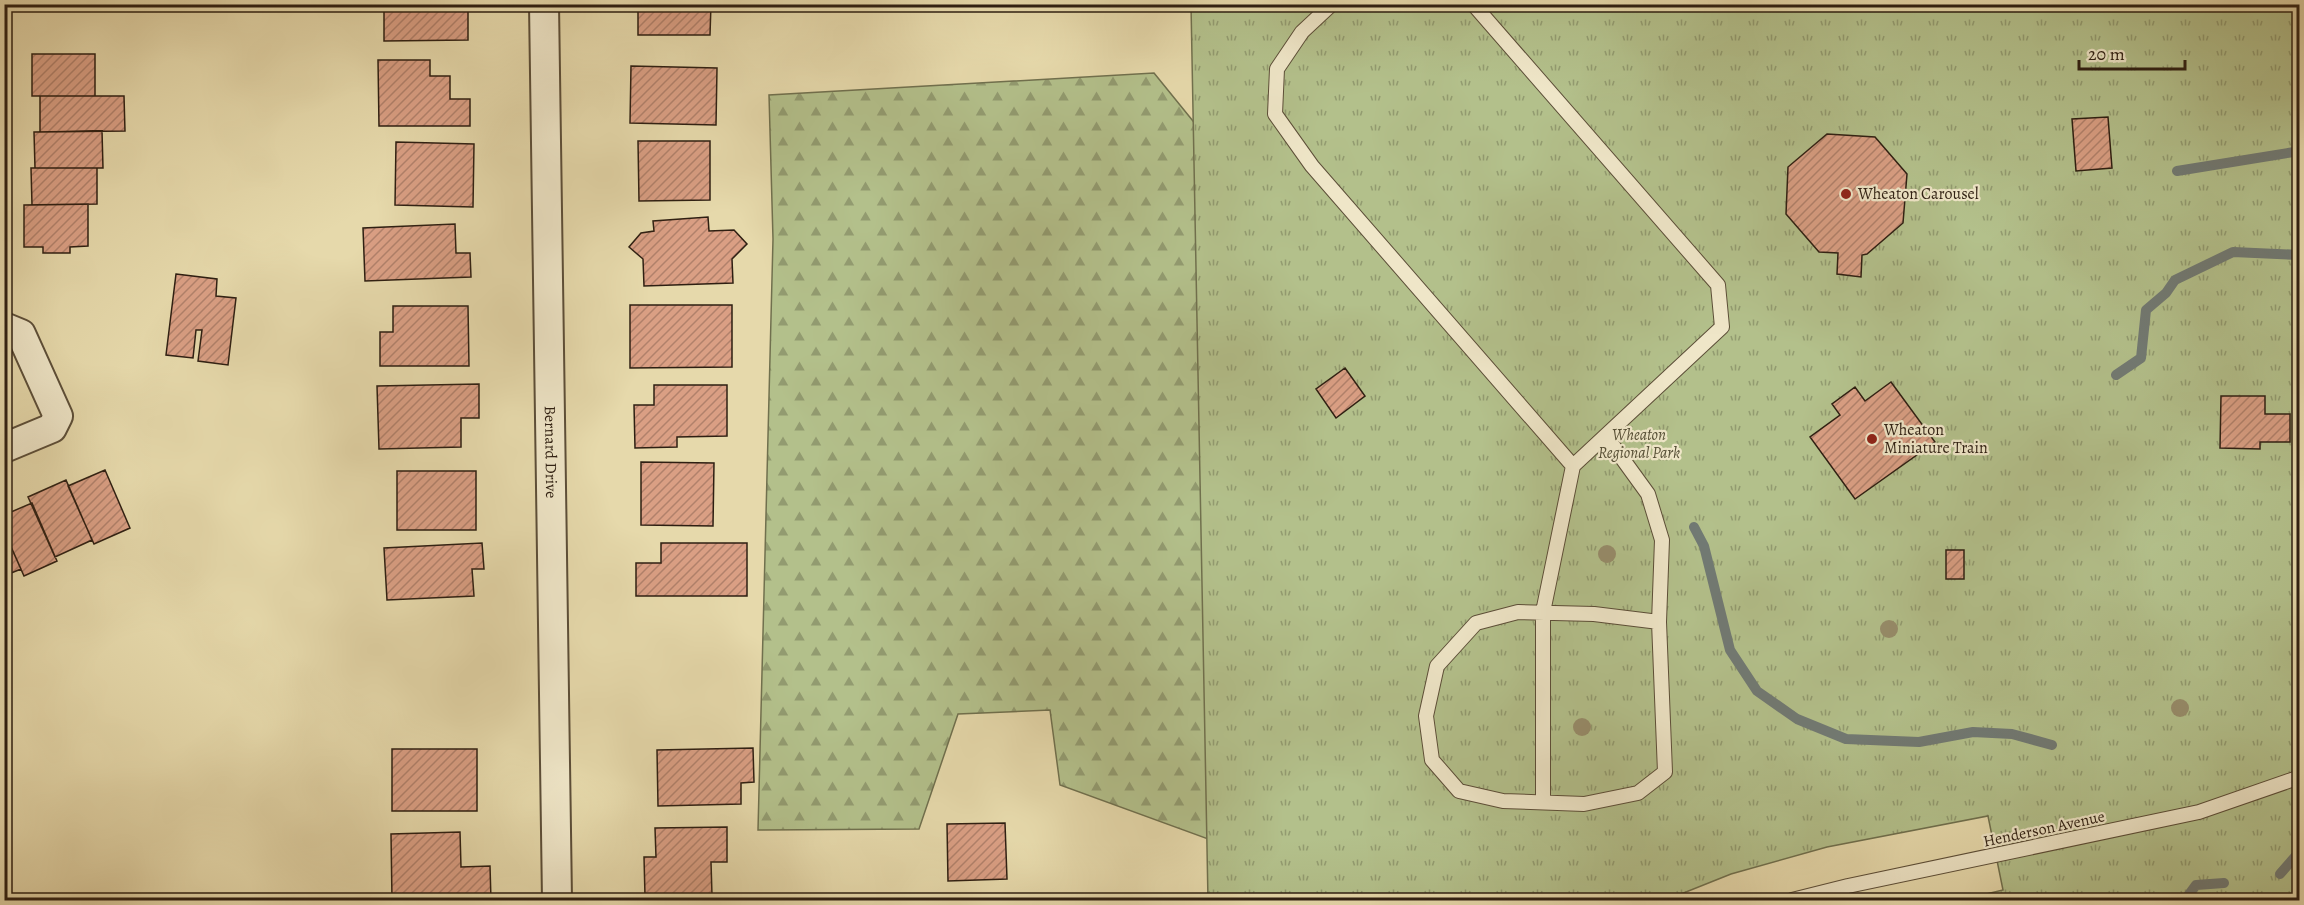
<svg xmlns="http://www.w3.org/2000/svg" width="2304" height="905" font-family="Alegreya,serif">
  <defs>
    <pattern id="forest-firs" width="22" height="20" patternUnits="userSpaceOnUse" patternTransform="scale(1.5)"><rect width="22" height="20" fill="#b3c08b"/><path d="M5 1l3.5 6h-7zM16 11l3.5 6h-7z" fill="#929b70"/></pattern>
    <pattern id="park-tufts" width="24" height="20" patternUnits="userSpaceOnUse" patternTransform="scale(1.5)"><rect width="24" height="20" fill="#b3c08b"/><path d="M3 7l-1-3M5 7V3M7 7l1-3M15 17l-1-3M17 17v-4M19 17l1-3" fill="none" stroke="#929b70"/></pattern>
    <pattern id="building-hatch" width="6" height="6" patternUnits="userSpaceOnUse" patternTransform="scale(1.5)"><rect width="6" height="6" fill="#da9f84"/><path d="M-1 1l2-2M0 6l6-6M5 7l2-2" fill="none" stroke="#b1816b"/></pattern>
  </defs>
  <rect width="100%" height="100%" fill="#e6d9ab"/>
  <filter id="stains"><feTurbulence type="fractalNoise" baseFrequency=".00333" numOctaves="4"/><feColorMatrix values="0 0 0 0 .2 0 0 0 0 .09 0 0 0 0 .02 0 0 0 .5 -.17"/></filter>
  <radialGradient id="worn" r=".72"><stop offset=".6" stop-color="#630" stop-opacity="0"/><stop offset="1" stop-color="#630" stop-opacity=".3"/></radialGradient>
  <path fill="url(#forest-firs)" stroke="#70704e" stroke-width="1.5" d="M 1154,73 L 1249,190 L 1274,863 L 1060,785 L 1050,710 L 958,714 L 919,829 L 758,830 L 773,239 L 769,95 Z"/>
  <path fill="url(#park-tufts)" stroke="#70704e" stroke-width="1.5" d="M 1191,5 L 2299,5 L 2299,900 L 1961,900 L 2003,890 L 1988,816 L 1827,847 L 1731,874 L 1666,900 L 1208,900 Z"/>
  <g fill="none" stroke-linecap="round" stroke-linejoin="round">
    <path stroke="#717a74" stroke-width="10" d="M 2177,171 L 2300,151
      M 2116,375 L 2141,358 L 2146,310 L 2166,293 L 2175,280 L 2233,252 L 2300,255
      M 1694,527 L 1704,546 L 1730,650 L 1757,691 L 1797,719 L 1846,739 L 1919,742 L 1973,732 L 2012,734 L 2052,745
      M 2280,874 L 2300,851
      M 2185,900 L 2196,885 L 2224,883"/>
  </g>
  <path fill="url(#building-hatch)" stroke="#2e1f12" stroke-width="1.5" d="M 384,4 L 468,4 L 468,40 L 384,41 Z
    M 638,4 L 711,4 L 710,35 L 638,35 Z
    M 32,54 L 95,54 L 95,96 L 32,96 Z
    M 378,60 L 430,60 L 430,76 L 450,76 L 450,99 L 470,99 L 470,126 L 379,126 Z
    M 631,66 L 717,68 L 716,125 L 630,123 Z
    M 40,96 L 124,96 L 125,131 L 40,132 Z
    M 2108,117 L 2112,168 L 2076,171 L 2072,119 Z
    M 102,131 L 103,168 L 35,168 L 34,132 Z
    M 1827,134 L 1875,137 L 1907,174 L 1903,223 L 1867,254 L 1862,255 L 1861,277 L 1837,274 L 1838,253 L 1819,252 L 1786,214 L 1788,167 Z
    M 638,141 L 710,141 L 710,200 L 639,201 Z
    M 396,142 L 474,144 L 473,207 L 395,205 Z
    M 31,168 L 97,168 L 97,204 L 32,205 Z
    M 88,204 L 88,246 L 70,247 L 70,253 L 43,253 L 43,247 L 24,247 L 24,205 Z
    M 708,217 L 709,231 L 734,230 L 747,244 L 732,259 L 733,283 L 644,286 L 643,259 L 629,247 L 641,233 L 654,231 L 653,221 Z
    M 455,224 L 456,253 L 470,253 L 471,277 L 365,281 L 363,228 Z
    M 176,274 L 217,279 L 216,296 L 236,298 L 228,365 L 198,361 L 202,330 L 196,330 L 193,358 L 166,355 Z
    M 630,305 L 732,305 L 732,367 L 630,368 Z
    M 393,306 L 468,306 L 469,366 L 380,366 L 380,332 L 393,332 Z
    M 1345,368 L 1365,396 L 1336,418 L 1316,389 Z
    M 1891,382 L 1935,442 L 1855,499 L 1810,437 L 1840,415 L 1832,404 L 1855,387 L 1865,401 Z
    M 479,384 L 479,418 L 461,418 L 461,447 L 379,449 L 377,386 Z
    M 654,385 L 727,385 L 727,436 L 677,437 L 677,447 L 635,448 L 634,405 L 654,405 Z
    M 2221,396 L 2265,396 L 2265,414 L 2290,414 L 2290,442 L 2260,442 L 2260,449 L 2220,448 Z
    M 641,462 L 714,463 L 713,526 L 641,525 Z
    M 105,470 L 130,528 L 94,544 L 68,486 Z
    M 397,471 L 476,471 L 476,530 L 397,530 Z
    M 66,480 L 92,540 L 55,557 L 28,497 Z
    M 32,503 L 57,561 L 24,576 L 4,531 L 4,515 Z
    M 4,531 L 21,569 L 4,576 Z
    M 482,543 L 484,569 L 472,569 L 474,596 L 387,600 L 384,548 Z
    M 661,543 L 747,543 L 747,596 L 636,596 L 636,563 L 661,563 Z
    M 1946,550 L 1964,550 L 1964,579 L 1946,579 Z
    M 753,748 L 754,782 L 741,783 L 741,804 L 658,806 L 657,750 Z
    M 392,749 L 477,749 L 477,811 L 392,811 Z
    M 1005,823 L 1007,879 L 948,881 L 947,824 Z
    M 727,827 L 727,862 L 711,862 L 712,895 L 645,896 L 644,857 L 656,857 L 655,828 Z
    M 460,832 L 461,867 L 490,866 L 491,900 L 392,900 L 391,834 Z"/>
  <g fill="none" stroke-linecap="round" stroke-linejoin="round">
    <defs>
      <path id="lane" d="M 1332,4 L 1302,32 L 1277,69 L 1275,114 L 1312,166 L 1573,466 L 1722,327 L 1718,285 L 1473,4
        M 1606,436 L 1648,494 L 1662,540 L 1659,622 L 1665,772 L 1638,793 L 1584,804 L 1503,801 L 1459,791 L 1432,760 L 1426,716 L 1437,666 L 1476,623 L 1518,612 L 1594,614 L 1659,622
        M 1543,802 L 1543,612 L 1573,466
        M 1792,900 L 1848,886 L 2199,812 L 2300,777"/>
      <g id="street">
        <path id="s1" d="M 544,4 L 557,900"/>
        <path d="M 4,327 L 21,334 L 58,416 L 52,428 L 4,448"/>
      </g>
    </defs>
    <use href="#lane" stroke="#5c4e38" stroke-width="16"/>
    <use href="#street" stroke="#5c4e38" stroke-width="32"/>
    <use href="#lane" stroke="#efe6c8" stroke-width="14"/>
    <use href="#street" stroke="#efe6c8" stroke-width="28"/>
  </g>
  <g fill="#978d6b">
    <circle cx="1607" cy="554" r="9"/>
    <circle cx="1889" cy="629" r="9"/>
    <circle cx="2180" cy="708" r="9"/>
    <circle cx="1582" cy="727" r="9"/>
  </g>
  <g fill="#8f2418" stroke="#efe6c8" stroke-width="2">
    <circle cx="1846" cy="194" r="6"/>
    <circle cx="1872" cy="439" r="6"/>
  </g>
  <g text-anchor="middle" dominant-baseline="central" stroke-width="4.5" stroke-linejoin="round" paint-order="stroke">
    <g font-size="16" fill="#2e1f12" stroke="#efe6c8" text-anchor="start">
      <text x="1858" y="194">Wheaton Carousel</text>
      <text x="1884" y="430">Wheaton<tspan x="1884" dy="18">Miniature Train</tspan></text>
    </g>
    <g font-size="16" font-style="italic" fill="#564f36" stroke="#efe6c8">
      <text x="1639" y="435">Wheaton<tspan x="1639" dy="18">Regional Park</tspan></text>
    </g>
    <g font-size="16" fill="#2e1f12" stroke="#efe6c8">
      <text stroke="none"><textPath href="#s1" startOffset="448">Bernard Drive</textPath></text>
      <text transform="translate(2044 829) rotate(-12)">Henderson Avenue</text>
    </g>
  </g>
  <rect width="2304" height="905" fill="none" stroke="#e6d9ab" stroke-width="24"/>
  <rect x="6" y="6" width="2292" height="893" fill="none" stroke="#2e1f12" stroke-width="3"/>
  <rect x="12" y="12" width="2280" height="881" fill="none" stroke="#2e1f12" stroke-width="1.5"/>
  <path d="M2079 60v9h106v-9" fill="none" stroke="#2e1f12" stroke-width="3"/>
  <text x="2088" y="60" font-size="18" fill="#2e1f12" stroke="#efe6c8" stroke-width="4.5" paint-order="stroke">20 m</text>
  <rect width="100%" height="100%" filter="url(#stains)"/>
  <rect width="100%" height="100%" fill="url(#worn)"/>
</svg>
